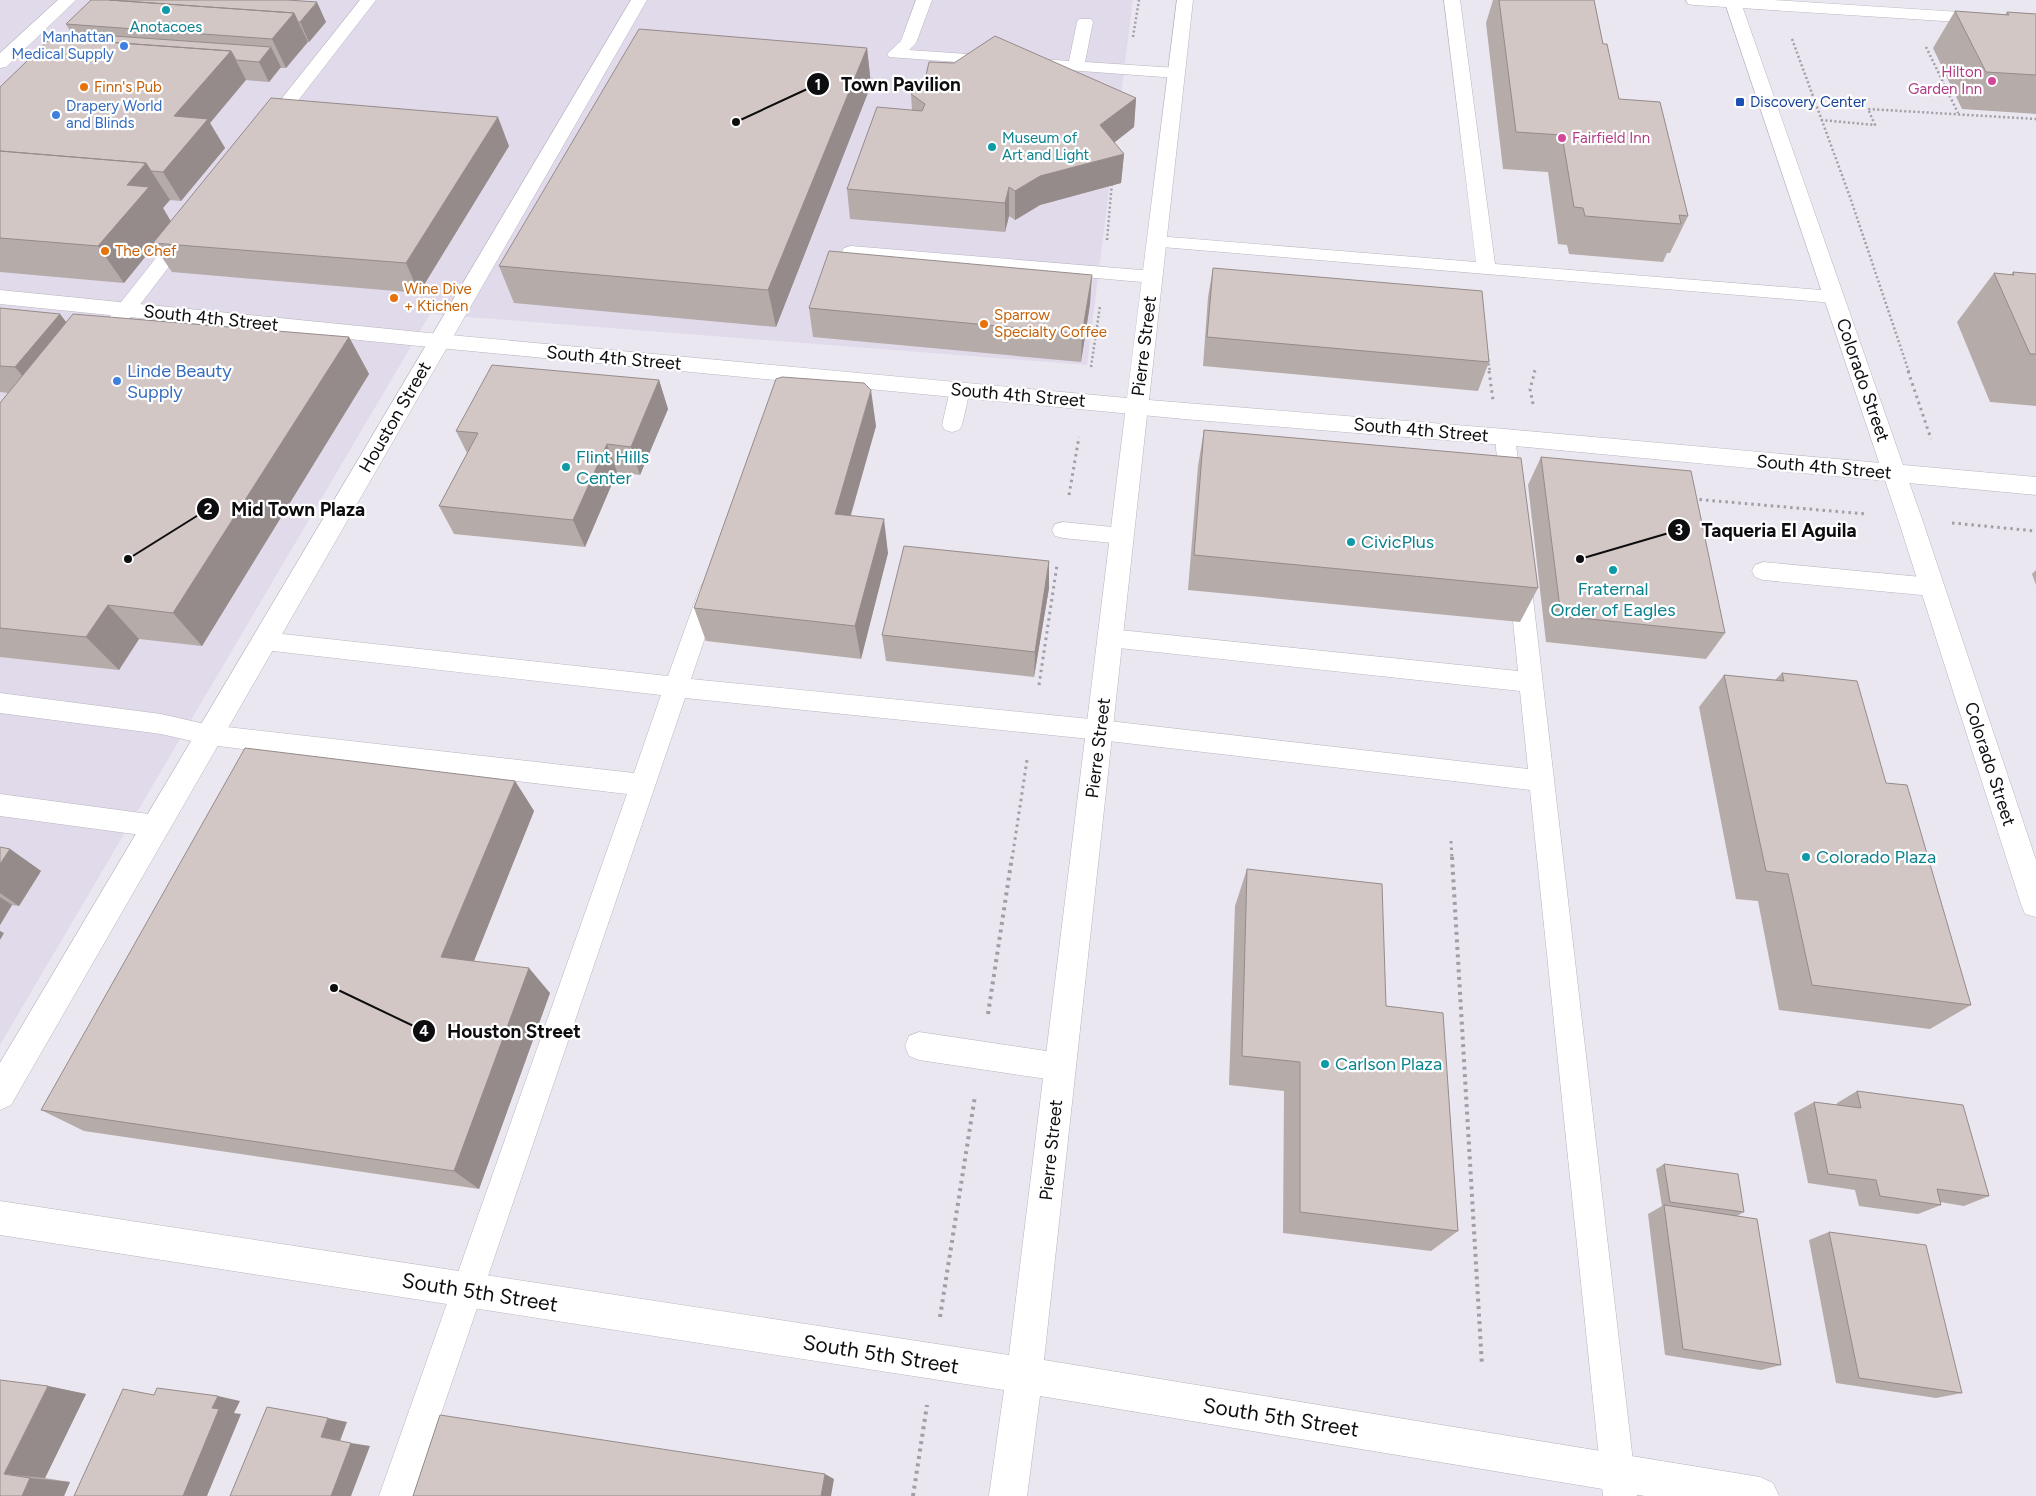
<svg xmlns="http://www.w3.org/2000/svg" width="2036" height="1496" font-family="Figtree,sans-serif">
  <rect width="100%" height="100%" fill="#ebe7f1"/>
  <path fill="#e1daeb" d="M 0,0 L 1133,0 L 1087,365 L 430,314 L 0,1045 Z"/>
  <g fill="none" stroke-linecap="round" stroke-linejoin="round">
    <defs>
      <path id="lane" d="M 360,0 L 376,0 L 276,129 L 264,129 L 262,125 L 264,121 Z
        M 916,0 L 932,0 L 916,43 L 909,50 L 1069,61 L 1077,22 L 1079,19 L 1091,19 L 1093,22 L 1085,62 L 1177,68 L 1183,70 L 1185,73 L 1183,76 L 1177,78 L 889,57 L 887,54 L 901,41 Z
        M 1444,0 L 1460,0 L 1495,264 L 1834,291 L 1841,293 L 1844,297 L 1841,301 L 1834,303 L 1150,246 L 1148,242 L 1150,238 L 1157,236 L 1476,262 Z
        M 185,228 L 192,230 L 194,234 L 106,349 L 99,351 L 92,349 L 89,344 L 92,339 L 178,230 Z
        M 851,246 L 1153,271 L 1160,273 L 1162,277 L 1160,281 L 1153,283 L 844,256 L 842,252 L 844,248 Z
        M 960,383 L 967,385 L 970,390 L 962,425 L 959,430 L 952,432 L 945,430 L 942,425 L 950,390 L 953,385 Z
        M 1505,430 L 1512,432 L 1515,437 L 1522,491 L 1519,497 L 1511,499 L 1503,497 L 1500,491 L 1495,437 L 1498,432 Z
        M 1063,522 L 1122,528 L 1130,530 L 1133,536 L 1130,542 L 1122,544 L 1063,538 L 1055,536 L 1052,530 L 1055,524 Z
        M 1763,562 L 1932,578 L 1940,581 L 1943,587 L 1940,593 L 1932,596 L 1763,580 L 1755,577 L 1752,571 L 1755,565 Z
        M 1520,572 L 1528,575 L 1531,581 L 1637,1496 L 1603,1496 L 1530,790 L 1100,740 L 685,698 L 413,1496 L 379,1496 L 627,794 L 209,745 L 161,734 L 0,713 L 0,693 L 161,714 L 209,725 L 634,773 L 661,695 L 264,650 L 256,648 L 252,641 L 256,634 L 264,632 L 668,676 L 699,590 L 702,584 L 710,581 L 718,584 L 721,590 L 691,679 L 1100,720 L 1528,769 L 1520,691 L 1110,647 L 1102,645 L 1098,638 L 1102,631 L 1110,629 L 1518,671 L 1509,581 L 1512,575 Z
        M 0,794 L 156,815 L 165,818 L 169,826 L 165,834 L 156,837 L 0,816 Z
        M 919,1032 L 1060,1053 L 1070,1057 L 1075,1067 L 1070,1077 L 1060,1081 L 919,1060 L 909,1056 L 905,1046 L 909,1036 Z"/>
      <path id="street" d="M 631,0 L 647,0 L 11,1105 L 0,1110 L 0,1063 Z
        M 1724,0 L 1740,0 L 1922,519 L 2036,860 L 2036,917 L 2025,914 L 2021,904 L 1898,519 Z
        M 1137,398 L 1145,400 L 1148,406 L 1044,1360 L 1760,1477 L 1773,1483 L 1779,1496 L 1645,1496 L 1040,1396 L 1027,1496 L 989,1496 L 1004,1390 L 0,1235 L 0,1201 L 1009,1355 L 1126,406 L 1129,400 Z"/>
      <path id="secondary" d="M 58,0 L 76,0 L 6,67 L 0,68 L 0,53 Z
        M 1177,0 L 1193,0 L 1149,400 L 1505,429 L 2036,477 L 2036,495 L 1505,445 L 1184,419 L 439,348 L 0,304 L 0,290 L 439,334 L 1127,398 Z
        M 1686,0 L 1773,0 L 2036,17 L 2036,27 L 1694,5 L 1688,4 Z"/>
    </defs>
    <use href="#lane" stroke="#b8b4be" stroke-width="1"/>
    <use href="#street" stroke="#b8b4be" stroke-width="1"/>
    <use href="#secondary" stroke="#b8b4be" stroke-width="1"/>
    <path stroke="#a19ea5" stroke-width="2.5" stroke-dasharray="2 2.5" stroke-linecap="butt" d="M 1133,37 L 1139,0
      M 1792,39 L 1850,197 L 1909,372
      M 1926,47 L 1958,113
      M 1821,120 L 1875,125 L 1868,109 L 2036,119
      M 1107,240 L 1112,182
      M 1488,359 L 1490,372
      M 1091,367 L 1100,306
      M 1534,372 L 1535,369"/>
    <path stroke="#a19ea5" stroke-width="3" stroke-dasharray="2.5 4" stroke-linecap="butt" d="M 1489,371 L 1493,400
      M 1908,371 L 1931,439
      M 1533,404 L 1530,389 L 1535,371
      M 1069,495 L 1079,437
      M 1693,499 L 1866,514
      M 1952,523 L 2036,531
      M 1039,685 L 1057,565
      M 1451,841 L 1452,859
      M 1012,859 L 1027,760"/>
    <path stroke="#a19ea5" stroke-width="4" stroke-dasharray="3 4.5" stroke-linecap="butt" d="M 1452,857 L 1482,1366
      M 988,1014 L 1012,857
      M 940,1317 L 975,1096
      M 913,1496 L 927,1405"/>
    <use href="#lane" fill="#fff" fill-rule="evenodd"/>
    <use href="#street" fill="#fff" fill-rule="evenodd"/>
    <use href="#secondary" fill="#fff" fill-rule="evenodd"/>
  </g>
  <path fill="#b5aba9" d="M 1493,0 L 1594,0 L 1603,44 L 1619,99 L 1688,216 L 1670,253 L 1667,253 L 1663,262 L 1569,254 L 1567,245 L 1558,244 L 1548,172 L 1503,169 L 1486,23 Z
    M 1955,11 L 2005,15 L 2007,12 L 2036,14 L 2036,114 L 1962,109 L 1933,48 Z
    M 326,22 L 309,42 L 307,42 L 286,68 L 280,68 L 269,82 L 245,80 L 210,123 L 225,148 L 181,201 L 169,200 L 163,208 L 171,221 L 509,146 L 419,293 L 172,272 L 154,246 L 124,283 L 0,272 L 0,87 L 65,39 L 71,33 L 66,24 Z
    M 867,48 L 871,85 L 776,327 L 514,303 L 499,266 Z
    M 911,94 L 1136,98 L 1134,127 L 1114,143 L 1124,154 L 1121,183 L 1040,205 L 1015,220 L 1009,216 L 1005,232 L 850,219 L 847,189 L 912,110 Z
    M 1213,268 L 1489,362 L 1478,391 L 1203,366 L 1208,297 Z
    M 2013,272 L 2036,274 L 2036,406 L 1990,402 L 1957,322 L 1994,273 L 2011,275 Z
    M 1090,304 L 1081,362 L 813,337 L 809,308 Z
    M 0,308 L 60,314 L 66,322 L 349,337 L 369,374 L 202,646 L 139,639 L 119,670 L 0,657 L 0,403 L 8,393 L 0,392 Z
    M 659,380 L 668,409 L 640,475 L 617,472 L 585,547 L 454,534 L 439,506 L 467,453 L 456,431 Z
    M 876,426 L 851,515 L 888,553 L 861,659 L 706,641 L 694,608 Z
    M 1204,430 L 1538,588 L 1520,622 L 1188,590 L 1198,466 Z
    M 1541,457 L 1725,633 L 1706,659 L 1546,642 L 1528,485 Z
    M 2036,570 L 2036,585 L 2032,574 Z
    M 1049,588 L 1034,677 L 886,661 L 882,635 Z
    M 1782,673 L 1886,783 L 1971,1005 L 1930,1029 L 1779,1010 L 1758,901 L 1736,899 L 1699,707 L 1724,675 L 1775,680 Z
    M 515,781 L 534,811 L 474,961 L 550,993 L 479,1189 L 84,1131 L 41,1110 Z
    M 0,847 L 10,849 L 41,871 L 19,906 L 12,905 L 0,925 Z
    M 1247,869 L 1386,1006 L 1458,1231 L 1431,1251 L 1283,1233 L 1284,1091 L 1229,1085 L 1235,906 Z
    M 1857,1091 L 1989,1196 L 1964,1206 L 1940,1202 L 1941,1205 L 1918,1214 L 1859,1206 L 1855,1190 L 1808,1183 L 1794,1113 L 1814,1102 L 1837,1105 L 1837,1103 Z
    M 1664,1164 L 1744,1212 L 1737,1216 L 1781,1365 L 1761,1370 L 1665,1355 L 1648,1214 L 1662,1206 L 1656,1169 Z
    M 1829,1232 L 1962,1393 L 1936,1398 L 1836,1383 L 1809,1240 Z
    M 48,1386 L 86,1394 L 45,1478 L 70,1482 L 64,1496 L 0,1496 Z"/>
  <path fill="#948b8a" d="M 317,2 L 326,22 L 309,42 L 300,22 Z
    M 294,13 L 308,42 L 286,68 L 272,39 Z
    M 271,47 L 281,67 L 269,82 L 259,62 Z
    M 867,48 L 871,85 L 776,327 L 768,290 Z
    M 231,51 L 246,80 L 210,123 L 225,148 L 181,201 L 163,172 L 174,116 Z
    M 1136,98 L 1134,127 L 1098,155 L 1100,125 Z
    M 498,117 L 509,146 L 419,293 L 406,263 Z
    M 1124,154 L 1121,183 L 1040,205 L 1015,220 L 1015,191 L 1040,176 Z
    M 146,163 L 170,200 L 163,208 L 172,224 L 153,243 L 154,246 L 124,283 L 98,246 L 127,185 Z
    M 1009,187 L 1009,216 L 1005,232 L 1005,203 Z
    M 1092,275 L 1090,304 L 1081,362 L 1082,334 Z
    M 60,314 L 82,343 L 39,396 L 15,367 Z
    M 349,337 L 369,374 L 202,646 L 173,613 Z
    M 659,380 L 668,409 L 640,475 L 631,447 Z
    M 871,390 L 876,426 L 841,549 L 835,514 Z
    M 607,444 L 617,472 L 585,547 L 573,520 Z
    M 884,519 L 888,553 L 861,659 L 855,626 Z
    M 1049,561 L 1049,588 L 1034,677 L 1035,652 Z
    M 108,605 L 139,639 L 119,670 L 86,637 Z
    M 515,781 L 534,811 L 465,983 L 441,957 Z
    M 10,849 L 41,871 L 19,906 L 0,893 L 0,864 Z
    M 0,897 L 12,905 L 0,925 Z
    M 0,931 L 4,933 L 0,940 Z
    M 529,968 L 550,993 L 479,1189 L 454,1171 Z
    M 48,1386 L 86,1394 L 45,1478 L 4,1474 Z
    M 218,1396 L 240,1401 L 234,1413 L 241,1414 L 207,1496 L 183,1496 L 212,1408 Z
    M 328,1418 L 347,1422 L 340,1441 L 321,1437 Z
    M 351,1443 L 370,1446 L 351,1496 L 331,1496 Z
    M 825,1474 L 834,1479 L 831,1496 L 821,1496 Z
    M 30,1478 L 70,1482 L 64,1496 L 22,1496 Z"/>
  <path fill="#d3c7c5" stroke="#948b8a" d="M 91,0 L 109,0 L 294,13 L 272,39 L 66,24 Z
    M 109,0 L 287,0 L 317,2 L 300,22 L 298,22 L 294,13 Z
    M 1499,0 L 1594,0 L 1603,44 L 1607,44 L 1619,99 L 1660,102 L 1688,216 L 1679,215 L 1681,224 L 1585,216 L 1583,208 L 1574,207 L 1562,135 L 1516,132 Z
    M 1955,11 L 2009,15 L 2007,12 L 2036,14 L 2036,75 L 1986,72 Z
    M 639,29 L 867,48 L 768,290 L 499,266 Z
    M 71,33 L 271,47 L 259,62 L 236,60 L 231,51 L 65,39 Z
    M 995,36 L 1136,98 L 1100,125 L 1124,154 L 1040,176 L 1015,191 L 1009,187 L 1005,203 L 847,189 L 877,107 L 922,111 L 925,104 L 911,94 L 924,84 L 929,62 L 954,63 Z
    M 51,38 L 231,51 L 174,116 L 208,119 L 163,172 L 151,171 L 146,163 L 0,151 L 0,87 Z
    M 271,98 L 498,117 L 406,263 L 153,243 Z
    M 0,151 L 146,163 L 127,185 L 149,187 L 98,246 L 0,238 Z
    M 829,251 L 1092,275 L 1082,334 L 809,308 Z
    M 1213,268 L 1482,291 L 1489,362 L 1207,337 Z
    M 2013,272 L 2036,274 L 2036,354 L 2030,354 L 1994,273 L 2014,275 Z
    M 0,308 L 60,314 L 15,367 L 0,366 Z
    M 73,314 L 349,337 L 173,613 L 108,605 L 86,637 L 0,628 L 0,403 Z
    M 492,365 L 659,380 L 631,447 L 607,444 L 573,520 L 439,506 L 478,433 L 456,431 Z
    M 782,377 L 864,383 L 871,390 L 835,514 L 884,519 L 855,626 L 694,608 L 776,379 Z
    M 1204,430 L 1521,458 L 1538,588 L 1194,555 Z
    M 1541,457 L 1691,471 L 1725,633 L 1561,616 Z
    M 904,546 L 1049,561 L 1035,652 L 882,635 Z
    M 1782,673 L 1857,681 L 1886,783 L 1907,785 L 1971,1005 L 1812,985 L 1788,874 L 1766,871 L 1724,675 L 1784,681 Z
    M 245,748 L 515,781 L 441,957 L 529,968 L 454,1171 L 41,1110 Z
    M 0,847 L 10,849 L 0,864 Z
    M 1247,869 L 1382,884 L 1386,1006 L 1443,1013 L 1458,1231 L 1300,1212 L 1300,1062 L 1242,1056 Z
    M 1857,1091 L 1963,1105 L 1989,1196 L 1937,1189 L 1941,1205 L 1880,1196 L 1876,1180 L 1828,1174 L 1814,1102 L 1861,1108 Z
    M 1664,1164 L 1738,1174 L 1744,1212 L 1670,1202 Z
    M 1664,1205 L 1757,1219 L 1781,1365 L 1683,1349 Z
    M 1829,1232 L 1926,1245 L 1962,1393 L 1859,1378 Z
    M 0,1380 L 48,1386 L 4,1474 L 30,1478 L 22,1496 L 0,1496 Z
    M 157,1388 L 218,1396 L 212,1408 L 219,1409 L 183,1496 L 74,1496 L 123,1389 L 154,1395 Z
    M 267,1407 L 328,1418 L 321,1437 L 351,1443 L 331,1496 L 230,1496 Z
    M 440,1415 L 825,1474 L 821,1496 L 413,1496 Z"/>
  <g fill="#0f9aa8" stroke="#fff" stroke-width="2">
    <circle cx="166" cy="10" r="5"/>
    <circle cx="992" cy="147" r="5"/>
    <circle cx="566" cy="467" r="5"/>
    <circle cx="1351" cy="542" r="5"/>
    <circle cx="1613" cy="570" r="5"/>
    <circle cx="1806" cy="857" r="5"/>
    <circle cx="1325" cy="1064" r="5"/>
  </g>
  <g fill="#3f7fe0" stroke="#fff" stroke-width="2">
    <circle cx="124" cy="46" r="5"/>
    <circle cx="56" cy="115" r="5"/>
    <circle cx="117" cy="381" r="5"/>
  </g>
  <g fill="#d1479c" stroke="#fff" stroke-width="2">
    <circle cx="1992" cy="81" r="5"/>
    <circle cx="1562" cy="138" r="5"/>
  </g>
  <g fill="#e8710a" stroke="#fff" stroke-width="2">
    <circle cx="84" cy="87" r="5"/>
    <circle cx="105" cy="251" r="5"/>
    <circle cx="394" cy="298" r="5"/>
    <circle cx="984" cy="324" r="5"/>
  </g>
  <rect fill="#1a4fb4" stroke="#fff" stroke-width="2" x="1735" y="97" width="10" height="10" rx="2.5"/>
  <g text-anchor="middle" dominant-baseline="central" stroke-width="4.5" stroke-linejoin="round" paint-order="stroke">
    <g font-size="15" fill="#0d838f" stroke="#fff">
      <text x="166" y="27">Anotacoes</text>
      <text x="1002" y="138" text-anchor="start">Museum of<tspan x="1002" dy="17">Art and Light</tspan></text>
    </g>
    <g font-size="15" fill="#366cbe" stroke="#fff" text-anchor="end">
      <text x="114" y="37">Manhattan<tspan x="114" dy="17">Medical Supply</tspan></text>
      <text x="66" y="106" text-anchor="start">Drapery World<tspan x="66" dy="17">and Blinds</tspan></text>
    </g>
    <g font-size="15" fill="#b23c85" stroke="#fff" text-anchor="end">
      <text x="1982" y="72">Hilton<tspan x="1982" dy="17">Garden Inn</tspan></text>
      <text x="1572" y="138" text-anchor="start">Fairfield Inn</text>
    </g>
    <g font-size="15" fill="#c56008" stroke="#fff" text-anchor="start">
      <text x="94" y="87">Finn's Pub</text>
      <text x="115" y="251">The Chef</text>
      <text x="404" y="289">Wine Dive<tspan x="404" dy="17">+ Ktichen</tspan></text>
      <text x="994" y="315">Sparrow<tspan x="994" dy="17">Specialty Coffee</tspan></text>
    </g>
    <g font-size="15" fill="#164399" stroke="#fff" text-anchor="start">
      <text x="1750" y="102">Discovery Center</text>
    </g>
    <g font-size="18" fill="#0d0c0f" stroke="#fff">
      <text transform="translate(211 318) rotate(6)">South 4th Street</text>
      <text transform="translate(1144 346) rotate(-83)">Pierre Street</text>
      <text transform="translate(614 358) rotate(5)">South 4th Street</text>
      <text transform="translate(1863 380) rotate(71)">Colorado Street</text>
      <text transform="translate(1018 395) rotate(5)">South 4th Street</text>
      <text transform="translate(395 417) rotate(-60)">Houston Street</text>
      <text transform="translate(1421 430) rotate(5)">South 4th Street</text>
      <text transform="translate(1824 467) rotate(5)">South 4th Street</text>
      <text transform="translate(1098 748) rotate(-83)">Pierre Street</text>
      <text transform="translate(1990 764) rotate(72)">Colorado Street</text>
      <text transform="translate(1051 1150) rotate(-84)">Pierre Street</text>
    </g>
    <g font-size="18" fill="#366cbe" stroke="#fff" text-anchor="start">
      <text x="127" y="371">Linde Beauty<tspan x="127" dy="21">Supply</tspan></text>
    </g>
    <g font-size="18" fill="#0d838f" stroke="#fff" text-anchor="start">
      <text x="576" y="457">Flint Hills<tspan x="576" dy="21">Center</tspan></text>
      <text x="1361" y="542">CivicPlus</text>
      <text x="1613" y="589" text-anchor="middle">Fraternal<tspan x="1613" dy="21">Order of Eagles</tspan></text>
      <text x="1816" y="857">Colorado Plaza</text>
      <text x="1335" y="1064">Carlson Plaza</text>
    </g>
    <g font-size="21" fill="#0d0c0f" stroke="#fff">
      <text transform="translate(480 1292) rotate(9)">South 5th Street</text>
      <text transform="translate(881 1354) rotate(9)">South 5th Street</text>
      <text transform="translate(1281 1417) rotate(9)">South 5th Street</text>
    </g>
  </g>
  <path fill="none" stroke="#0d0c0f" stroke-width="2" d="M736 122L818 84M128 559L208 509M1580 559L1679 530M334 988L424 1031"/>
  <g fill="#0d0c0f" stroke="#fff" stroke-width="2">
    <circle cx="736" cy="122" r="5"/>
    <circle cx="128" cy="559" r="5"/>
    <circle cx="1580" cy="559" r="5"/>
    <circle cx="334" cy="988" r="5"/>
    <circle cx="818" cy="84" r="12"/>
    <circle cx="208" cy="509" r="12"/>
    <circle cx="1679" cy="530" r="12"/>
    <circle cx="424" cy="1031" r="12"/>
  </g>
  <g font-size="15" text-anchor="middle" font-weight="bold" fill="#fff">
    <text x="818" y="90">1</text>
    <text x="208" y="514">2</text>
    <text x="1679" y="535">3</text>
    <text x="424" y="1036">4</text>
  </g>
  <g font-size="19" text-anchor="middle" font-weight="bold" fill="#0d0c0f" stroke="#fff" stroke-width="4.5" stroke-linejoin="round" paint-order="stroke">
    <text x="901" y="91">Town Pavilion</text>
    <text x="298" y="516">Mid Town Plaza</text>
    <text x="1779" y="537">Taqueria El Aguila</text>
    <text x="514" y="1038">Houston Street</text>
  </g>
</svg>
